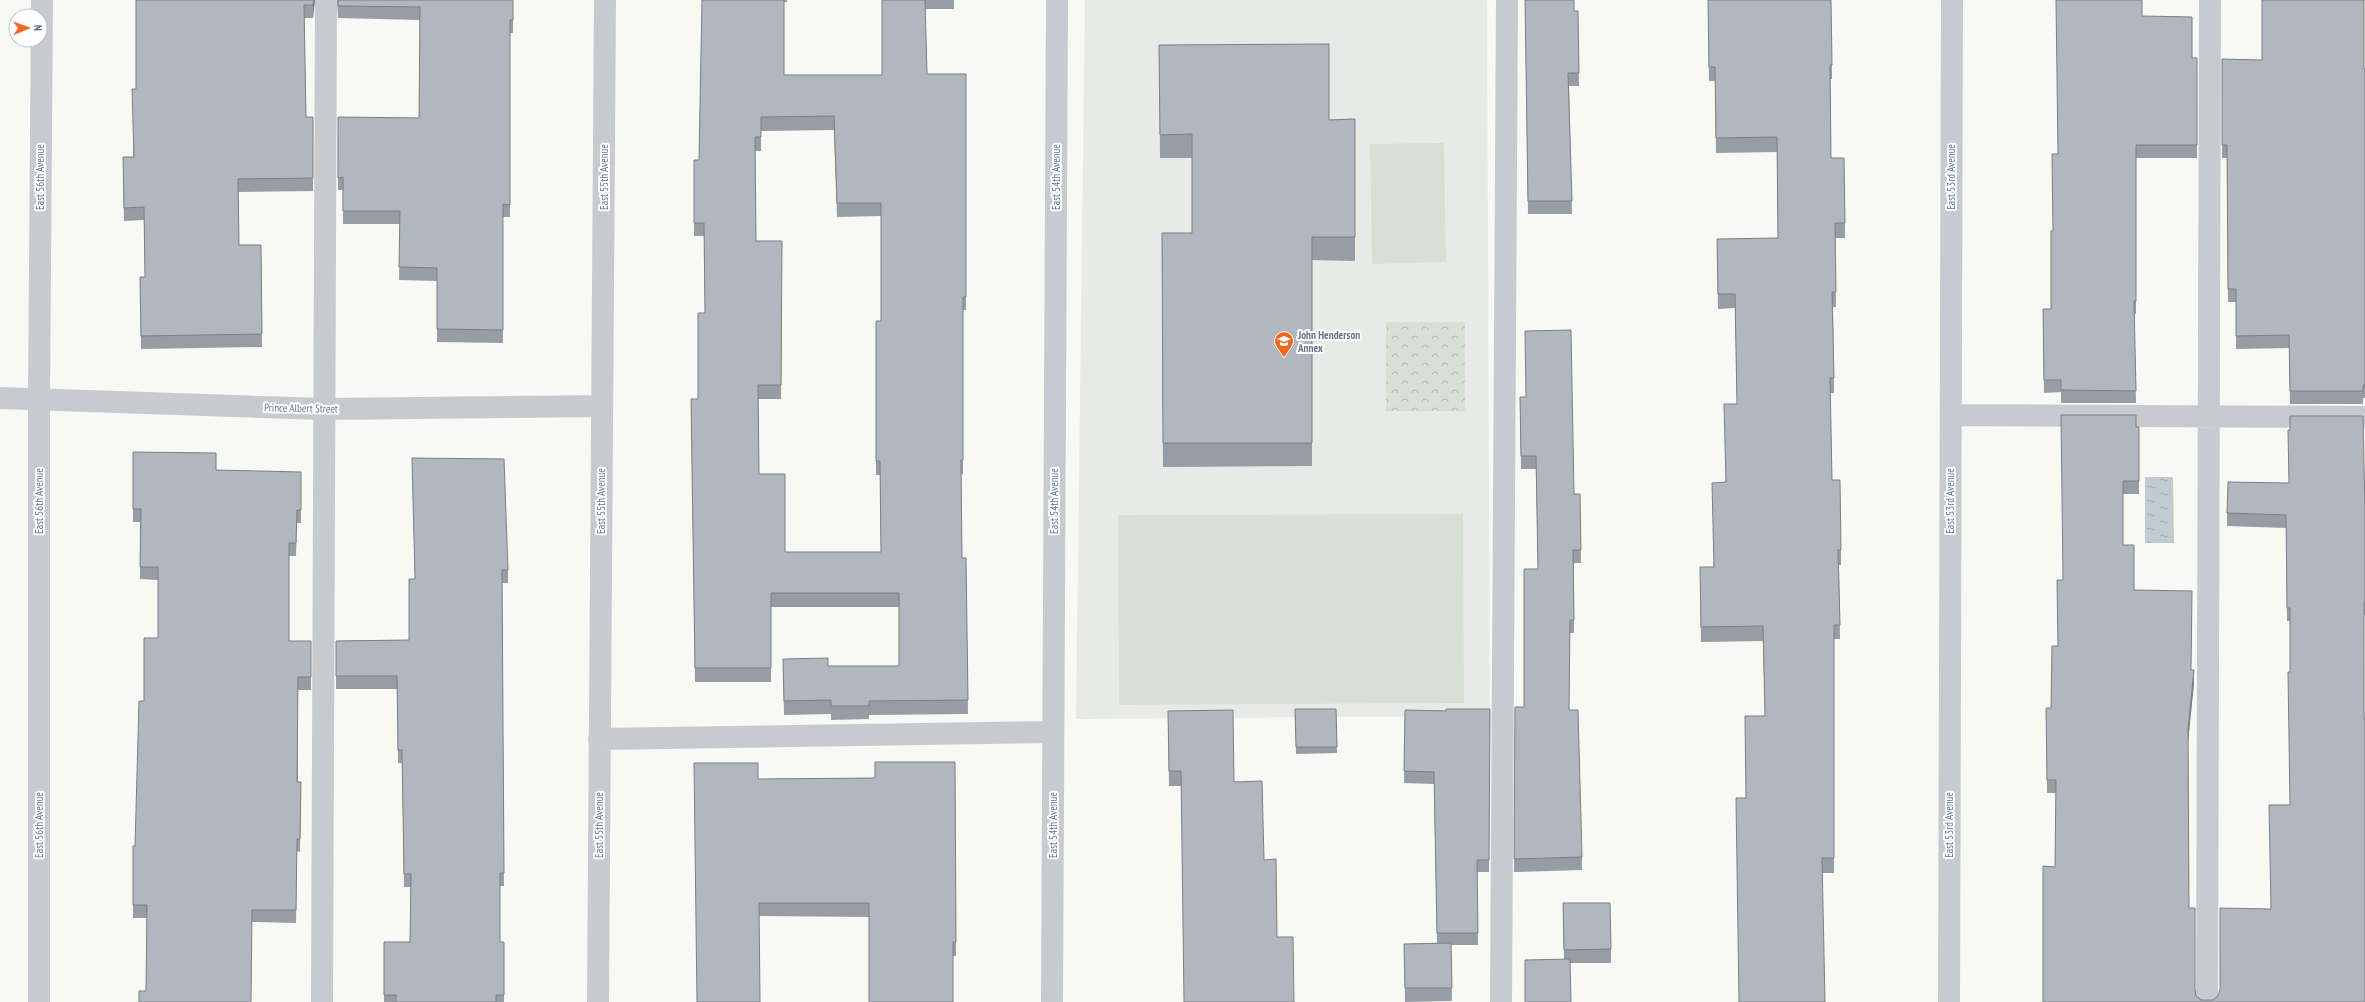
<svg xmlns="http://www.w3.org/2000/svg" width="2365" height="1002" font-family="'PT Sans Narrow',sans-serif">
  <defs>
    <pattern id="park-crowns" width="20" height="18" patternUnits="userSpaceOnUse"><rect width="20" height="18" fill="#d8e0d5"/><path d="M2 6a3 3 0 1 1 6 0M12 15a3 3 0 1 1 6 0" fill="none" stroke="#b3bab3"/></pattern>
    <pattern id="water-ripples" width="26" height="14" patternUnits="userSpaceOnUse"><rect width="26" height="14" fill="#c1ccd2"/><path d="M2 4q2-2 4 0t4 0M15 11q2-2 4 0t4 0" fill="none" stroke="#a0aab0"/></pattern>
  </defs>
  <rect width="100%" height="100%" fill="#f8f8f5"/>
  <path fill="#e8eae8" d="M 1085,0 L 1487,0 L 1490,716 L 1076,719 Z"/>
  <path fill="#d8e0d5" d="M 1444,143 L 1446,262 L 1372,264 L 1370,144 Z
    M 1463,514 L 1464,703 L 1119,705 L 1118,515 Z"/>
  <path fill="url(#park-crowns)" d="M 1386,322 L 1465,322 L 1465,411 L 1386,411 Z"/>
  <path fill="url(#water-ripples)" d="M 2145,477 L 2173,477 L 2174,543 L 2145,543 Z"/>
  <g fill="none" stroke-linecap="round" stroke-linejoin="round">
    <path stroke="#c7cacf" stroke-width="22" d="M 0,398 L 323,409 L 602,406
      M 1951,415 L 2365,417
      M 599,739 L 1053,732
      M 39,1002 L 39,400 L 42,0
      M 322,1002 L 326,0
      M 598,1002 L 605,0
      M 1052,1002 L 1057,0
      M 1501,1002 L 1507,0
      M 1949,1002 L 1952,0
      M 2207,1002 L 2210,0"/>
  </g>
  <path fill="#979da4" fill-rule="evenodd" d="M 315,0 L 313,18 L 304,18 L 306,117 L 313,117 L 313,191 L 238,192 L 239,245 L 261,245 L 262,347 L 141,349 L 140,277 L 145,277 L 144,220 L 124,221 L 123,170 L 133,157 L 136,89 Z
    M 337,0 L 513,0 L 513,33 L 510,33 L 510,217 L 503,217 L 503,343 L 437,342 L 437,281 L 399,280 L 400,224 L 343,224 L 343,190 L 338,190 L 338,117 L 419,118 L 420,20 L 338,18 Z
    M 702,0 L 787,0 L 787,2 L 784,2 L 784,75 L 882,75 L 882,0 L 954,0 L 954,9 L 925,9 L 927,74 L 966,74 L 966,310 L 963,310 L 963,474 L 961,474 L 962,558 L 966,558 L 968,714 L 869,715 L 869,719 L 831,720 L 831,714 L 784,715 L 783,659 L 828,666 L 899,666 L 899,607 L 771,607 L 771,682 L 695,682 L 691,399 L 698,399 L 705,313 L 704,236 L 694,236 L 694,160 L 699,160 ZM 834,130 L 837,217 L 881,216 L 881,321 L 876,321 L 876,475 L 880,475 L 881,552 L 785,552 L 759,474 L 758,399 L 781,399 L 782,318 L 756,241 L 755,151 L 761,151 L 761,131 Z
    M 1525,0 L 1574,11 L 1578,11 L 1579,86 L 1569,86 L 1572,214 L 1528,214 Z
    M 1708,0 L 1832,65 L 1832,79 L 1830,79 L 1831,158 L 1845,223 L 1845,238 L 1835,238 L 1836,307 L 1833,307 L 1834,393 L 1830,393 L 1832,480 L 1841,550 L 1841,565 L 1839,565 L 1840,639 L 1834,639 L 1834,873 L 1822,873 L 1746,798 L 1765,716 L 1763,641 L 1701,642 L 1700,582 L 1713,567 L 1737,404 L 1735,308 L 1718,309 L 1717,253 L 1778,238 L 1777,152 L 1716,153 L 1715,81 L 1709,81 Z
    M 2142,16 L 2192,58 L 2197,58 L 2197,158 L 2136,158 L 2136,314 L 2134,314 L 2136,403 L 2061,403 L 2061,392 L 2044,393 L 2043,309 L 2051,309 L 2053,231 L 2058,154 Z
    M 1159,45 L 1329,120 L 1355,119 L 1355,261 L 1312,260 L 1312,466 L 1163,467 L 1162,233 L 1192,233 L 1192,158 L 1160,158 Z
    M 2222,59 L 2262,60 L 2365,69 L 2365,398 L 2363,398 L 2363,404 L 2290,404 L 2289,348 L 2236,349 L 2236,302 L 2228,302 L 2227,158 L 2222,158 Z
    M 1520,397 L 1574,494 L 1580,494 L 1581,563 L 1574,563 L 1574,633 L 1570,633 L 1569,710 L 1582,857 L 1582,870 L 1514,872 L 1515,707 L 1524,707 L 1538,569 L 1536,469 L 1521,469 Z
    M 2136,427 L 2139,427 L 2139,494 L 2123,494 L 2123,545 L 2134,590 L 2191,670 L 2194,683 L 2188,741 L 2189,908 L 2195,989 L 2196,996 L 2201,1000 L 2213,1000 L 2218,996 L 2271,909 L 2290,805 L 2290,621 L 2287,621 L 2286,528 L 2227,526 L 2227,513 L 2365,511 L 2365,615 L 2364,615 L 2365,1002 L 2043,1002 L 2055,867 L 2056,793 L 2047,793 L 2046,708 L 2051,708 L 2058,646 L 2063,580 Z
    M 133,452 L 216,470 L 301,472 L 301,523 L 297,523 L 296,556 L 289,556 L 289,641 L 311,641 L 311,690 L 298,690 L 298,782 L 301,795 L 300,852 L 297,851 L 296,923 L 252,922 L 146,991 L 147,918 L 133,918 L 133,846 L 135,846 L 144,701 L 158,638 L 158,580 L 140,579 L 140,522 L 133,522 Z
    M 412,458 L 508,570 L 508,583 L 502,583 L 504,886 L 500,886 L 500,942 L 504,942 L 504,1002 L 384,1002 L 384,942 L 410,942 L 411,887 L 404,887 L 402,763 L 398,763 L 397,689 L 336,689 L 336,641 L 409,640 L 415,579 Z
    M 1295,709 L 1336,709 L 1337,753 L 1296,754 Z
    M 1490,709 L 1489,872 L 1477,872 L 1478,945 L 1451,945 L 1452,1001 L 1405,1002 L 1404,944 L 1437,943 L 1434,784 L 1404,783 L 1405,710 L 1446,711 Z
    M 1168,725 L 1234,782 L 1264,860 L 1277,937 L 1294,1002 L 1181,786 L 1169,786 Z
    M 955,762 L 956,956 L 953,956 L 869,917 L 759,916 L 758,779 L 875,778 Z
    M 1563,903 L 1611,949 L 1611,963 L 1570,963 L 1564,959 Z"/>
  <path fill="#7b8086" d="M 314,0 L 315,0 L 313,18 L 313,5 Z
    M 2194,670 L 2194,683 L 2188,742 L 2188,729 Z"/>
  <path fill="#b0b7bf" stroke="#7b8086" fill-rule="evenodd" d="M 136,0 L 314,0 L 313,5 L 304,5 L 306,117 L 313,117 L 313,178 L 238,179 L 239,245 L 261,245 L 262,334 L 141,336 L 140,277 L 145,277 L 144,207 L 124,208 L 123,157 L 134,157 L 132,89 L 136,89 Z
    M 338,0 L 513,0 L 513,20 L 510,20 L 510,205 L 503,204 L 503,330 L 437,329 L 437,268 L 399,267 L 400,211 L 343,211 L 343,177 L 338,178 L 338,117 L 419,118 L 420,7 L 338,6 Z
    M 702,0 L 784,0 L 784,75 L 882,75 L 882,0 L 925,0 L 927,74 L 966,74 L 966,297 L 963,297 L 963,460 L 961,460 L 962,558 L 966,558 L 968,700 L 869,701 L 869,706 L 831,706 L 831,700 L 784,701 L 783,659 L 828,658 L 828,666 L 899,666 L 899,593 L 771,593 L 771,668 L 695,668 L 691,399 L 698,399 L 698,313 L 705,313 L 704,223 L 694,223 L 694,160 L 699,160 ZM 834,116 L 837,203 L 881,203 L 881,321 L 876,321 L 876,461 L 880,461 L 881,552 L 785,552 L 785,474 L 759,474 L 758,385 L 781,385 L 782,241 L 756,241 L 755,137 L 761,137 L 761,117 Z
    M 1525,0 L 1574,0 L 1574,11 L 1578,11 L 1579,73 L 1568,73 L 1572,201 L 1528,201 Z
    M 1708,0 L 1831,0 L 1832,65 L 1830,65 L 1831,158 L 1844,158 L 1845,223 L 1835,223 L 1836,292 L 1832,292 L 1834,378 L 1830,378 L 1832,480 L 1840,480 L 1841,550 L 1838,550 L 1840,625 L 1834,625 L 1834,858 L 1822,858 L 1825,1002 L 1739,1002 L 1736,798 L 1746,798 L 1745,716 L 1765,716 L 1763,626 L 1701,627 L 1700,567 L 1714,567 L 1712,483 L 1726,482 L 1724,404 L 1737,404 L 1735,294 L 1718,294 L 1717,239 L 1778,238 L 1777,137 L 1716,138 L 1715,67 L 1709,67 Z
    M 2056,0 L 2142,0 L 2142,16 L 2192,17 L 2192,58 L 2197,58 L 2197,145 L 2136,145 L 2136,301 L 2134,301 L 2136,391 L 2061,390 L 2061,380 L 2044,380 L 2043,309 L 2051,309 L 2051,231 L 2053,231 L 2052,154 L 2058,154 Z
    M 2262,0 L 2364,0 L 2364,69 L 2365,69 L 2365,385 L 2363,385 L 2363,391 L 2290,391 L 2289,335 L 2236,336 L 2236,289 L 2228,289 L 2227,145 L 2222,145 L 2222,59 L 2262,60 Z
    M 1329,44 L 1329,120 L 1355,119 L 1355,237 L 1312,237 L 1312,443 L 1163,443 L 1162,233 L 1192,233 L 1192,134 L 1160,135 L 1159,45 Z
    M 1571,330 L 1574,494 L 1580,494 L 1581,550 L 1573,550 L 1574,620 L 1570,620 L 1569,710 L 1578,710 L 1582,857 L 1514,859 L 1515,707 L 1524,707 L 1524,569 L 1538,569 L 1536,456 L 1521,456 L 1520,397 L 1526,397 L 1525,331 Z
    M 2061,415 L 2136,415 L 2136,427 L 2139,427 L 2139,481 L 2123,481 L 2123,545 L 2134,545 L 2134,590 L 2192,591 L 2191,670 L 2194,670 L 2188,729 L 2189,908 L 2195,908 L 2195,989 L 2196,996 L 2201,1000 L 2213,1000 L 2218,996 L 2220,989 L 2220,908 L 2271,909 L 2269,805 L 2290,805 L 2288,672 L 2290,672 L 2290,608 L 2287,608 L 2286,515 L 2227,513 L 2228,482 L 2289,483 L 2288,430 L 2290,430 L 2290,416 L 2363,416 L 2365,511 L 2365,602 L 2364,602 L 2364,719 L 2365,719 L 2365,1002 L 2043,1002 L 2043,866 L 2055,867 L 2056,780 L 2047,780 L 2046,708 L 2051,708 L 2052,646 L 2058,646 L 2057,580 L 2063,580 Z
    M 133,452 L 216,453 L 216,470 L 301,472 L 301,510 L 297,510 L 296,543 L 289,543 L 289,641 L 311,641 L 311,677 L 298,677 L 297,782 L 301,782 L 300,839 L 297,839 L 296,910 L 252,910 L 251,1002 L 139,1002 L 139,991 L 146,991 L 147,905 L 133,905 L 133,846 L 135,846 L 139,701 L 144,701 L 144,638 L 158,638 L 158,567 L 140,567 L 141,509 L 133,509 Z
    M 412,458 L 504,459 L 508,570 L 502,570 L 504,873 L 500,873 L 500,942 L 504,942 L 504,995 L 496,995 L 496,1002 L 396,1002 L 396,995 L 384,995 L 384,942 L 410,942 L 411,874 L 404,874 L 402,750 L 398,750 L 397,676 L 336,676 L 336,641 L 409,640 L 409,579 L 415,579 Z
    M 1295,709 L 1336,709 L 1337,747 L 1296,747 Z
    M 1446,709 L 1490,709 L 1489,860 L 1477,860 L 1478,933 L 1437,933 L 1434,772 L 1404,771 L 1405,710 L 1446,711 Z
    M 1233,710 L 1234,782 L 1262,781 L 1264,860 L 1276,859 L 1277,937 L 1293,937 L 1294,1002 L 1184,1002 L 1181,771 L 1169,771 L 1168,711 Z
    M 875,762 L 955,762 L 956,942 L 953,942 L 953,1002 L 869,1002 L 869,903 L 759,903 L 760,1002 L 697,1002 L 694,763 L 758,763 L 758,779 L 875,778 Z
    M 1563,903 L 1610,903 L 1611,949 L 1564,950 Z
    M 1451,943 L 1452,988 L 1405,988 L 1404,944 Z
    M 1570,959 L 1571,1002 L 1525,1002 L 1525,960 Z"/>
  <defs>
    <symbol id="school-pin" viewBox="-11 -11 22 30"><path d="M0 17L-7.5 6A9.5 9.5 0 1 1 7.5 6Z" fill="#f46718" stroke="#fff"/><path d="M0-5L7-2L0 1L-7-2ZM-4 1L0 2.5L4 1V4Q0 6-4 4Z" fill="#fff"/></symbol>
  </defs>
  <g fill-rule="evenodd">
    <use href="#school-pin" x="1273" y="330" width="22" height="30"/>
  </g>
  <g text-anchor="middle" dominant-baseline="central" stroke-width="4" stroke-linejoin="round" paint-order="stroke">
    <g font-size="11" fill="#647489" stroke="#fff">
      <text transform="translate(40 177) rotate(-90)">East 56th Avenue</text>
      <text transform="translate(604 177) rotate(-90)">East 55th Avenue</text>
      <text transform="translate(1056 177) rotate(-90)">East 54th Avenue</text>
      <text transform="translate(1951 177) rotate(-90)">East 53rd Avenue</text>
      <text transform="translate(301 408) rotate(1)">Prince Albert Street</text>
      <text transform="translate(39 501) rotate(-90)">East 56th Avenue</text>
      <text transform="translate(601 501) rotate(-90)">East 55th Avenue</text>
      <text transform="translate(1054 501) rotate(-90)">East 54th Avenue</text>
      <text transform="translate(1950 501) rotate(-90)">East 53rd Avenue</text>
      <text transform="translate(39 825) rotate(-90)">East 56th Avenue</text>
      <text transform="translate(599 825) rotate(-90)">East 55th Avenue</text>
      <text transform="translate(1053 825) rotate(-90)">East 54th Avenue</text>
      <text transform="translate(1949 825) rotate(-90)">East 53rd Avenue</text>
    </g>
    <g font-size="11" font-weight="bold" fill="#647489" stroke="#fff" text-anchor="start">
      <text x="1298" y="335">John Henderson<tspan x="1298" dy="13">Annex</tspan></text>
    </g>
  </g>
  <g transform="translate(28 28) rotate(89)"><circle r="19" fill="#ffffff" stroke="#c1c7d0"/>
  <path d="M0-3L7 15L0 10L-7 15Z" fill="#f46718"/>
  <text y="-6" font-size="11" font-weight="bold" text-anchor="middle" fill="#647489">N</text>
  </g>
</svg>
